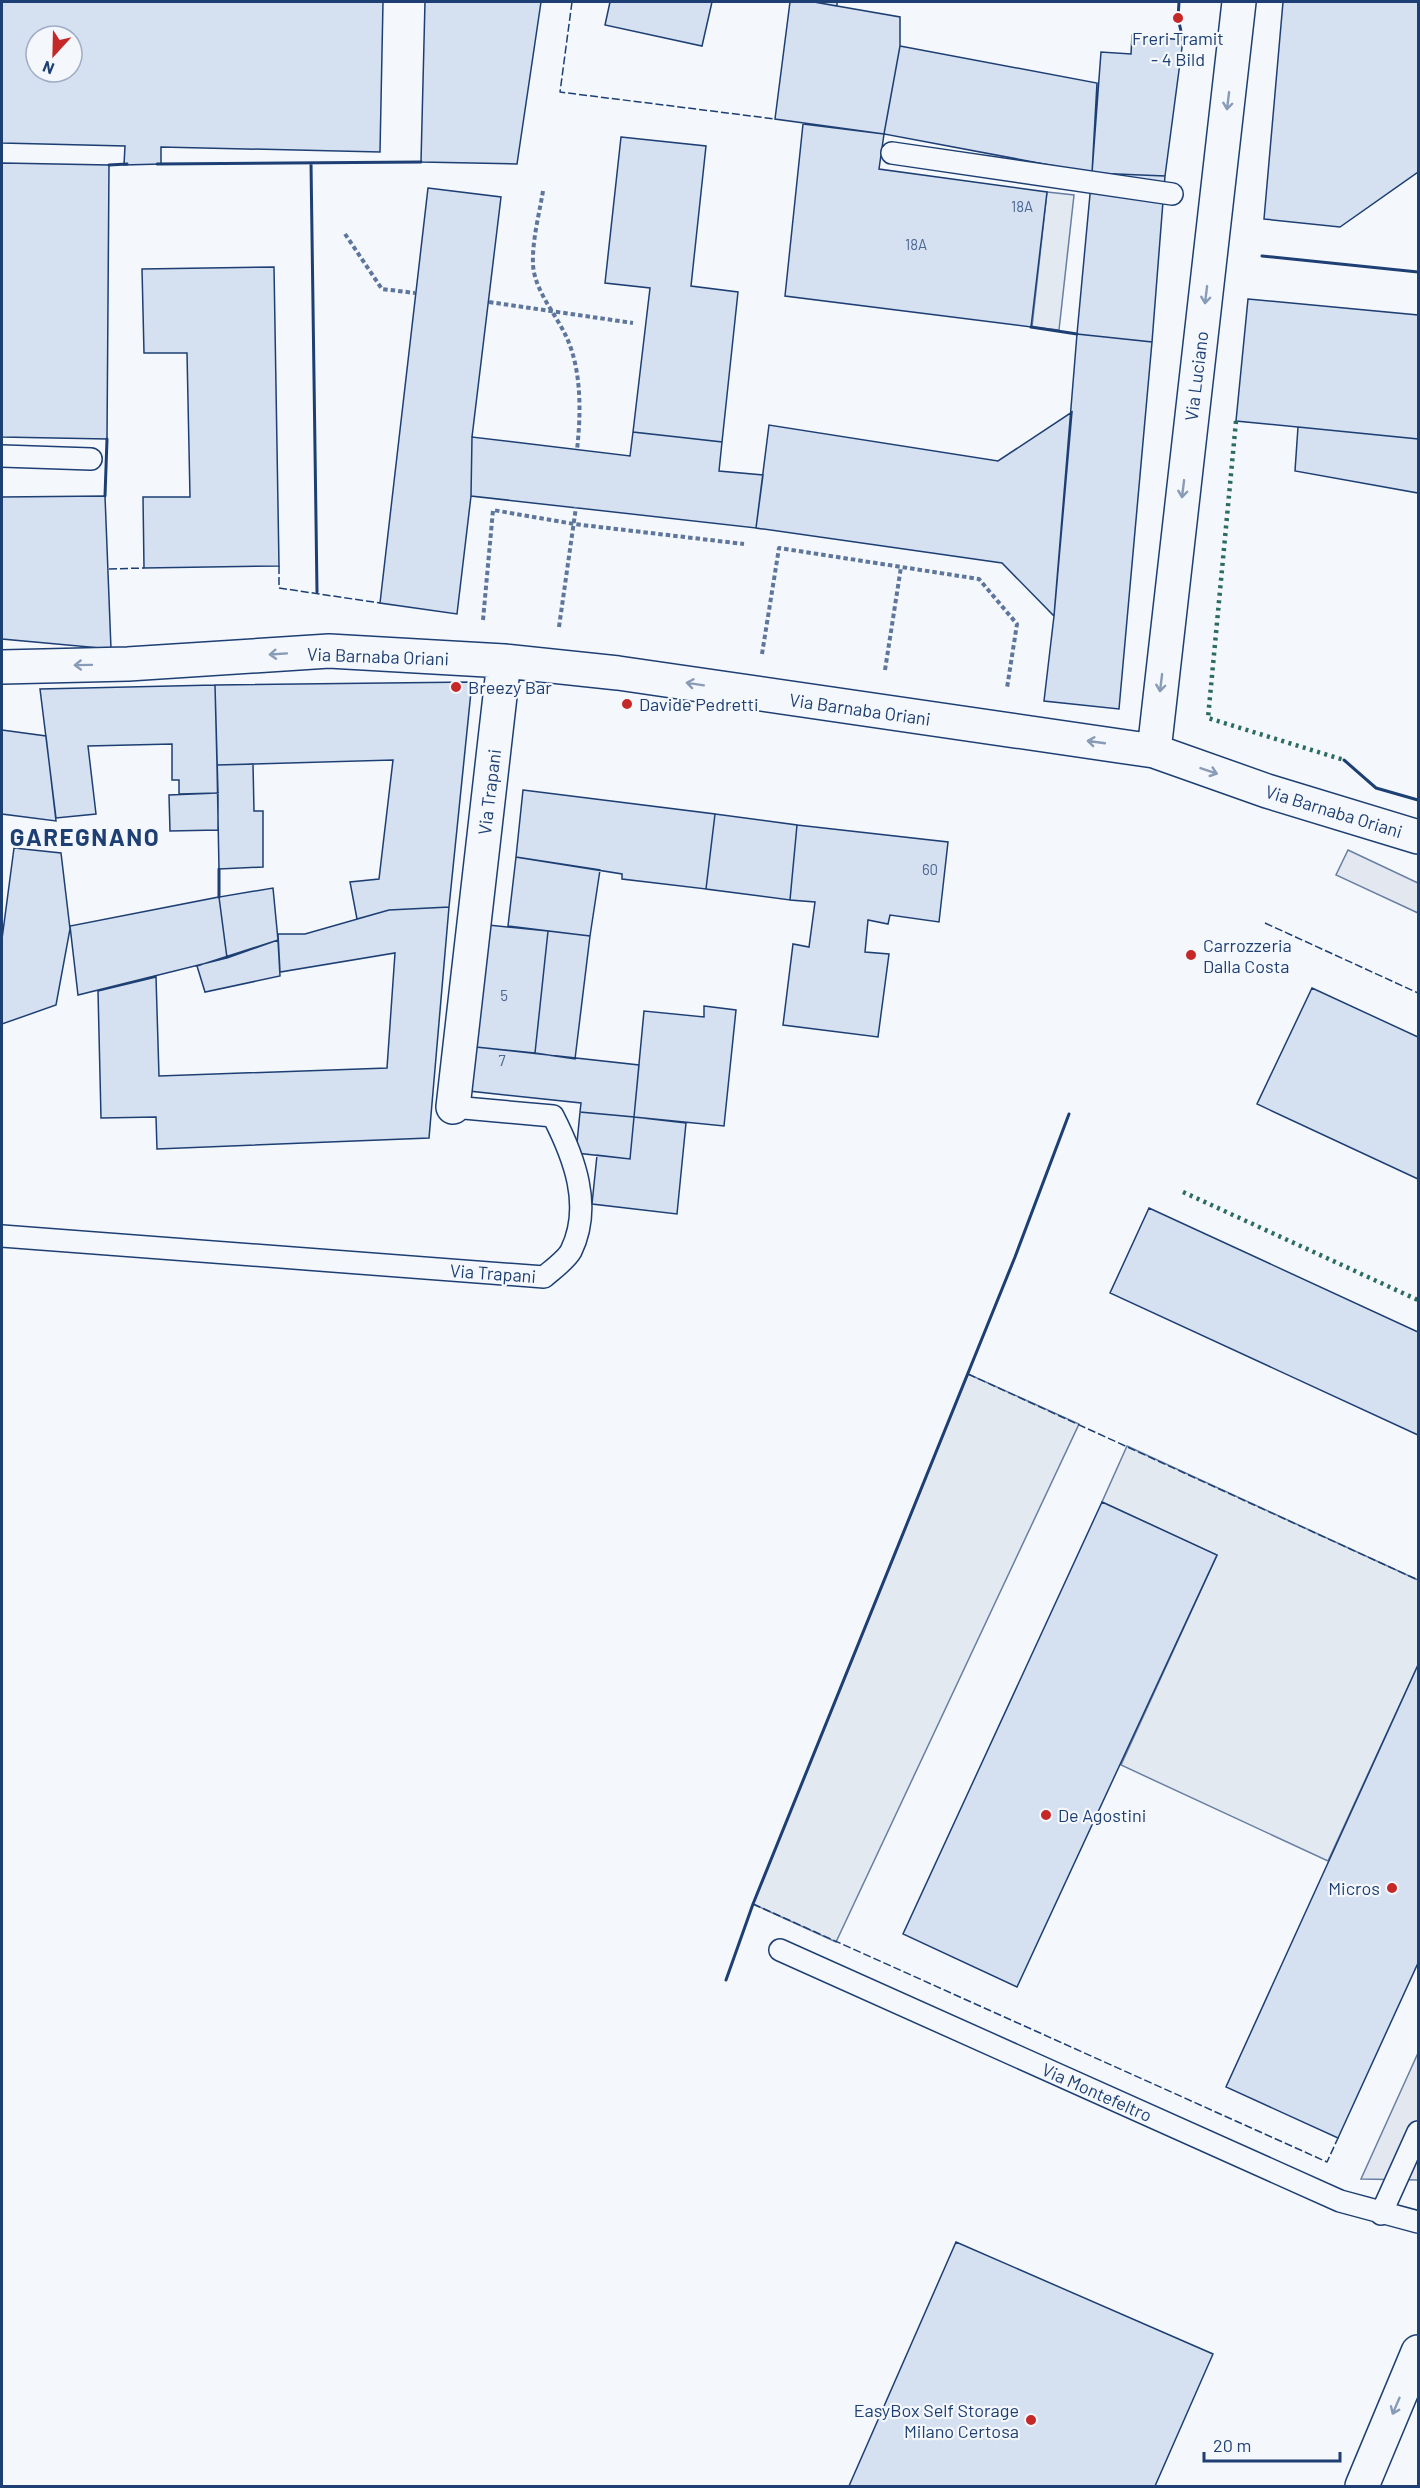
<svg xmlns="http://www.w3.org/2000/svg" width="1420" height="2488" font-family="Barlow,sans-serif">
  <rect width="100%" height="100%" fill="#f4f7fb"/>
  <path fill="#e3e9f0" stroke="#687fa3" stroke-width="1.5" d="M 1047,192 L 1074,195 L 1059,330 L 1032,327 Z
    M 968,1374 L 1079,1424 L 836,1942 L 753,1904 Z
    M 1127,1446 L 1418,1580 L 1418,1665 L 1328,1861 L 1121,1765 L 1217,1555 L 1102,1502 Z"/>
  <path fill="#e3e8f0" stroke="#687fa3" stroke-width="1.5" d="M 1348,850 L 1418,883 L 1418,913 L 1336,875 Z
    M 1418,2053 L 1418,2180 L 1361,2179 Z"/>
  <path fill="#d5e0f0" stroke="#1d3f73" stroke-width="1.5" fill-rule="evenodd" d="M 2,2 L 383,2 L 380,152 L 161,147 L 161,164 L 124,165 L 125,146 L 2,143 ZM 36,36 L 72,36 L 72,72 L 36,72 Z
    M 425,2 L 541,2 L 517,164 L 421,162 Z
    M 610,2 L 712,2 L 702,46 L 605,25 Z
    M 790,2 L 814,2 L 900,17 L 900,46 L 884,134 L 775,119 Z
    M 814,2 L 837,2 L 837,6 Z
    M 1283,2 L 1418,2 L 1418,172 L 1340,227 L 1264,219 Z
    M 1132,35 L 1183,40 L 1165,176 L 1092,173 L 1101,52 L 1131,54 Z
    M 900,46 L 1097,83 L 1092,173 L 884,134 Z
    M 803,124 L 884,134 L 879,169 L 1047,192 L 1031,327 L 785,296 Z
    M 621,137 L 706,146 L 691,286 L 738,292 L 722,442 L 633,432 L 650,288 L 605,283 Z
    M 2,163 L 109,165 L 107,439 L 2,437 Z
    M 1092,173 L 1165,176 L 1152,342 L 1077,334 Z
    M 428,188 L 501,197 L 472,437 L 471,496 L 457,614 L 380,603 Z
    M 274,267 L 279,566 L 144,568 L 143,497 L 190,497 L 187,353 L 144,353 L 142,269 Z
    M 1248,299 L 1418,315 L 1418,439 L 1236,421 Z
    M 1077,334 L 1152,342 L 1119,709 L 1044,701 L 1054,616 Z
    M 1072,412 L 1054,616 L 1002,563 L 756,528 L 769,425 L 998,461 Z
    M 1298,427 L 1418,439 L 1418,493 L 1295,471 Z
    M 633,432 L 722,442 L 719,471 L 763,475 L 756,528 L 471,496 L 472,437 L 630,456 Z
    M 105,496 L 111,649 L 2,639 L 2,497 Z
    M 472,682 L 449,907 L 389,910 L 357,919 L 350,882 L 379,879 L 393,760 L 217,765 L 215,685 Z
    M 215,685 L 218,793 L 179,794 L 179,780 L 172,780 L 172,744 L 88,746 L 96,814 L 56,818 L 40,689 Z
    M 2,730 L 46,736 L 56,821 L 2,814 Z
    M 253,764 L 254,811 L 263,811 L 263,867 L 219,869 L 217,765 Z
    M 523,790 L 715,814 L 706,889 L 622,879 L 622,874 L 516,857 Z
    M 218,793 L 218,830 L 170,831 L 169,795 Z
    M 715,814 L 797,825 L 790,900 L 706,889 Z
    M 797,825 L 948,842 L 939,922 L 890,915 L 888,924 L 868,920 L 865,952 L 889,954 L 878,1037 L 783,1025 L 793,944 L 809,947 L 815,902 L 790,900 Z
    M 14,848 L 61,853 L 70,929 L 56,1005 L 2,1024 L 2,939 Z
    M 516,857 L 600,870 L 590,936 L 508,926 Z
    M 273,888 L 278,940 L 227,958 L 219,897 Z
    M 219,897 L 227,958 L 78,995 L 70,926 Z
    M 449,907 L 429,1138 L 157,1149 L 156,1117 L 101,1118 L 98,991 L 156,977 L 159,1076 L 387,1068 L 395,953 L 280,972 L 278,934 L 305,934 L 389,910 Z
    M 488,925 L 548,931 L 535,1053 L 476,1047 Z
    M 548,931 L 590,936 L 575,1059 L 535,1053 Z
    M 278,940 L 280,976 L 205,992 L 197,966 Z
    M 1312,988 L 1418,1037 L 1418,1179 L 1257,1104 Z
    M 704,1006 L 736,1010 L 724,1126 L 634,1117 L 644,1011 L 704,1017 Z
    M 476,1047 L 639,1065 L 634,1117 L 580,1112 L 581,1103 L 469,1091 Z
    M 580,1112 L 634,1117 L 630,1159 L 576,1153 Z
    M 634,1117 L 686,1123 L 677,1214 L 592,1204 L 597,1155 L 630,1159 Z
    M 1149,1208 L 1418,1332 L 1418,1435 L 1110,1293 Z
    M 1102,1502 L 1217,1555 L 1017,1987 L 903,1934 Z
    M 1418,1665 L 1418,1963 L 1338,2138 L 1226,2087 Z
    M 956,2242 L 1213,2354 L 1155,2486 L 849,2486 Z"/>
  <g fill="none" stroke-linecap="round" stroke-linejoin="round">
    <defs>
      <path id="lane" d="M 892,153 L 1172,194
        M 2,456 L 91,459
        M 2,1236 L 544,1277 C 552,1270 566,1260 571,1251 C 593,1206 574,1157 553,1116 L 453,1107
        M 780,1950 L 1340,2201 L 1418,2222
        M 1381,2214 L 1418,2132"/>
      <path id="street" d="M 2,667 L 128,664 L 329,651 L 504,661 L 618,673 L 1154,751 L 1267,791 L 1418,837
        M 1154,751 L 1239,2
        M 453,1107 L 504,661
        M 1362,2486 L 1418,2352"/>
    </defs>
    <use href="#lane" stroke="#1d3f73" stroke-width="24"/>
    <use href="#street" stroke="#1d3f73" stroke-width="36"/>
    <path stroke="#5e769c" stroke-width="4" stroke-dasharray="4.5 3" stroke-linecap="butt" d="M 543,191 C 539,215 532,241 533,265 C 535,291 555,313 566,336 C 582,370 581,414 577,450
      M 345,234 L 382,289 L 415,293
      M 489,302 L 633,323
      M 483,620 L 493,510 L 574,524 L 744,544
      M 559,627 L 576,507
      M 762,654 L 779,548 L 979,579 L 1017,624 L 1007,688
      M 885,670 L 901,567"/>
    <use href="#lane" stroke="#f4f7fb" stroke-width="21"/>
    <use href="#street" stroke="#f4f7fb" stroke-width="33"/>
    <path stroke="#2c6c60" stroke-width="4.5" stroke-dasharray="3 4.5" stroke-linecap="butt" d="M 1236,421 L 1208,718 L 1344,760
      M 1183,1192 L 1418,1300"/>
    <path stroke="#1d3f73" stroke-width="1.5" stroke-dasharray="8 3" stroke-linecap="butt" d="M 572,2 L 560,92 L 775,119
      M 279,566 L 279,588 L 380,603
      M 109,569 L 144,568
      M 1265,923 L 1418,993
      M 968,1374 L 1418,1580
      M 753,1904 L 1327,2162 L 1338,2138"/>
    <path stroke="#1d3f73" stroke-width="3" d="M 1179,2 L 1178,18 L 1183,40
      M 311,163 L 317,592
      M 157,164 L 421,162
      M 109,165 L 127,164
      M 1262,256 L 1418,272
      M 1031,327 L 1077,334
      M 105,496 L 107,439
      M 1344,760 L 1376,788 L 1418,800
      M 219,869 L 219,897
      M 726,1980 L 753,1904 L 1015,1257 L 1069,1114"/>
  </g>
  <defs><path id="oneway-shaft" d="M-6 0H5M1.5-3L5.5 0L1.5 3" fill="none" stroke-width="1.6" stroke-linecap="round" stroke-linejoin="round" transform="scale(1.5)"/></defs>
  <g stroke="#889bb7">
    <use href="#oneway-shaft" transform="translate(1228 101) rotate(97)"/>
    <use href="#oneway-shaft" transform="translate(1206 295) rotate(97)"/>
    <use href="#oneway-shaft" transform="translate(1183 489) rotate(97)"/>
    <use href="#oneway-shaft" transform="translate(278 654) rotate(176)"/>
    <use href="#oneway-shaft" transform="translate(83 665) rotate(179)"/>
    <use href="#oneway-shaft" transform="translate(1161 683) rotate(97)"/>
    <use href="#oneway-shaft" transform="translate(695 684) rotate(-171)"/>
    <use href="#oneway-shaft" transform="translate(1096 742) rotate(-172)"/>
    <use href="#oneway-shaft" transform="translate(1209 771) rotate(19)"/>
    <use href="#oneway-shaft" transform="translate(1396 2406) rotate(113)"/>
  </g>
  <g fill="#c62828" stroke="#f4f7fb" stroke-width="2">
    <circle cx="1178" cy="18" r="6"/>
    <circle cx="456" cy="687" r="6"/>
    <circle cx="627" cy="704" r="6"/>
    <circle cx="1191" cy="955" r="6"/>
    <circle cx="1046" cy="1815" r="6"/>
    <circle cx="1392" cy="1888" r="6"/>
    <circle cx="1031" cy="2420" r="6"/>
  </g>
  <g text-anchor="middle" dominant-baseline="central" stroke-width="4.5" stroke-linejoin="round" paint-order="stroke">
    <g font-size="15" fill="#4b6792">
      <text x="1022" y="206">18A</text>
      <text x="916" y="244">18A</text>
      <text x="930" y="869">60</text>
      <text x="504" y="995">5</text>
      <text x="502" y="1060">7</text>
    </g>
    <g font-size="18" fill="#1d3f73" stroke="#f4f7fb" text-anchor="start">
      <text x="1178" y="38" text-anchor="middle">Freri Tramit<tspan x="1178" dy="21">- 4 Bild</tspan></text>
      <text x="468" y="687">Breezy Bar</text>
      <text x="639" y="704">Davide Pedretti</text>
      <text x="1203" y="945">Carrozzeria<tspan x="1203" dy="21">Dalla Costa</tspan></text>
      <text x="1058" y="1815">De Agostini</text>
      <text x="1380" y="1888" text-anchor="end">Micros</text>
      <text x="1019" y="2410" text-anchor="end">EasyBox Self Storage<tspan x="1019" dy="21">Milano Certosa</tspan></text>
    </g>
    <g font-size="18" fill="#1d3f73" stroke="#f4f7fb">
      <text transform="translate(1196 376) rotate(-83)">Via Luciano</text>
      <text transform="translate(378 656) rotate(2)">Via Barnaba Oriani</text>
      <text transform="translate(860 709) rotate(8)">Via Barnaba Oriani</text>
      <text transform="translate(489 792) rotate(-83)">Via Trapani</text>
      <text transform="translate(1334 811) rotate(17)">Via Barnaba Oriani</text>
      <text transform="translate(493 1273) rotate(4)">Via Trapani</text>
      <text transform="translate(1097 2092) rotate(24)">Via Montefeltro</text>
    </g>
    <g font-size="24" font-weight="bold" letter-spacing="1.5" fill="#1d3f73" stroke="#f4f7fb">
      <text x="85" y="836">GAREGNANO</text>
    </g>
  </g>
  <rect width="1420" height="2488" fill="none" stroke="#1d3f73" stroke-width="6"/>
  <g transform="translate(54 54) rotate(202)"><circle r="28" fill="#f4f7fb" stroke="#9eadc5" stroke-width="1.5"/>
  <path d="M0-4.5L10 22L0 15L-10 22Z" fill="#c62828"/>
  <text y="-9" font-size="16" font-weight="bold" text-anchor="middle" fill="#1d3f73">N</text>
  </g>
  <path d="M1204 2452v9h136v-9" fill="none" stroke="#1d3f73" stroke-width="3"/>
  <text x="1213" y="2452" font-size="18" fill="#1d3f73" stroke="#f4f7fb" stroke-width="4.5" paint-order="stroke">20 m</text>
</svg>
